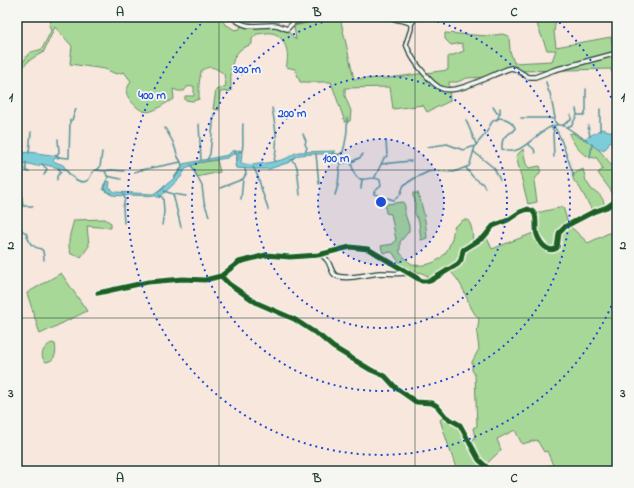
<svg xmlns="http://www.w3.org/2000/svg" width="634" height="488" font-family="'Indie Flower',sans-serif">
  <rect width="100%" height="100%" fill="#f7e7dd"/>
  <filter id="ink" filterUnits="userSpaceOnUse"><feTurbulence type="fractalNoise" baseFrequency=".025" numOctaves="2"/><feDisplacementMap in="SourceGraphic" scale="8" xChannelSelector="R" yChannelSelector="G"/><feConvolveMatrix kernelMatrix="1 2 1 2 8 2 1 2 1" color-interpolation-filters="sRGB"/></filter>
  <g filter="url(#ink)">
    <path fill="#a8d898" stroke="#648a66" d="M 47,17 L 219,17 L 225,24 L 235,30 L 240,29 L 241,24 L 284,27 L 296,40 L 294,26 L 334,17 L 340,17 L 354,79 L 389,78 L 448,70 L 448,57 L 464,51 L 462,43 L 451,45 L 445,39 L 445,33 L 488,36 L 502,34 L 509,36 L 510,51 L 514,63 L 552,61 L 556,50 L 547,50 L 538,27 L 536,17 L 556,17 L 554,32 L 556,47 L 611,37 L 613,51 L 617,51 L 617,72 L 612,73 L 611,69 L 520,71 L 514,67 L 487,77 L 467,78 L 457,82 L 449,82 L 450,101 L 427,112 L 423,105 L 393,109 L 390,87 L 345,88 L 345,96 L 351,111 L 350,121 L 345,122 L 331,82 L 300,82 L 295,69 L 286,67 C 290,55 286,36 272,33 C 268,32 261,34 257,34 L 252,39 L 252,44 C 248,46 243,47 240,50 C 229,60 231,77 231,91 L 220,92 L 219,110 L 213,109 L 216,90 L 226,86 L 224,74 C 216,68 210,64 201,71 L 199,84 L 199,99 L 193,101 L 185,100 L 185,96 L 194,96 L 194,86 L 187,87 L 184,91 L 178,91 L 173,89 L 174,99 C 156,107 148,122 131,101 C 124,92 126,91 131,81 L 124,72 L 116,74 L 105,69 L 70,64 L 72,46 L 55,27 L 43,53 C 33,56 22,66 17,75 L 17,65 L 18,62 L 24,61 C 31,49 31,53 42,49 L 51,31 L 49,24 L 51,22 Z
      M 573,133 C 580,140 582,137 589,142 C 599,147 606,159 613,167 L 617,167 L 617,199 L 598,173 L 603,169 L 597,158 C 582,158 575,146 569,134 Z
      M 523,149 L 526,164 L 529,168 L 540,166 C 543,173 537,175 534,181 L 537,202 L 528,204 L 516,156 Z
      M 217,160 L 220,172 L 197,177 L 191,165 L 197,163 Z
      M 583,169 L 586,181 L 592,190 C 600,193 604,199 605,208 L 593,212 L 580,188 L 574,181 L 572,175 Z
      M 413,193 L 418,193 C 423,208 426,222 427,238 L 421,240 L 419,222 L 415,214 L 415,200 L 413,196 Z
      M 403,202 L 405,206 L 405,214 L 409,226 L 409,231 L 400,242 L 400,253 C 404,256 407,262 412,264 C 415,266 421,265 424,265 C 445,262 452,245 454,227 L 463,220 L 468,220 C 473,228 473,236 472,245 L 486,236 L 492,249 L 536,232 L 532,216 C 536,212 555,209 563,207 L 568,223 L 571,227 L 588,243 L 617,229 L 617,471 L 534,471 L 534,469 L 553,465 L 547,451 L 544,452 L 537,440 L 522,444 L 515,430 L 497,439 L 501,450 L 479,471 L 457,471 L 440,420 L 446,415 C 459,421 464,431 471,443 L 475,437 L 473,428 L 477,426 L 475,375 L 472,370 L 472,362 L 479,349 L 477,334 L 479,319 C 469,309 467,294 459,282 C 457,278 452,274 449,269 L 432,280 C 421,269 415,274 405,267 C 399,264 396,257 392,252 L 383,253 L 381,246 L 393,244 L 396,240 L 391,214 L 386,213 L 385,206 L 387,204 Z
      M 105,219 L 111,223 L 111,228 L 87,226 L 89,246 L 81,257 L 71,254 C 66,244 71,231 74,220 Z
      M 61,273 L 87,311 L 40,334 L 27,293 Z
      M 52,343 L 55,344 C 57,353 55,361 46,362 C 38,356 44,346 52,343 Z"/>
    <path fill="#7dccda" stroke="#579398" d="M 601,129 L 617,133 L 617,139 L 614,138 L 609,143 L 608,146 L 605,149 L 599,150 L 584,139 C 590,136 595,133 601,129 Z
      M 240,150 L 242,152 L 241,163 C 250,167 275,162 285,159 C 290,157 293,153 299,152 L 335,151 L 334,153 L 335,154 L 312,154 L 300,155 L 295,157 L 290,162 L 269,169 L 249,169 L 236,168 L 235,165 C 237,161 240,158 238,153 L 235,153 L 227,158 L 197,163 L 186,168 L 181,177 L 159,198 L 156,196 L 129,195 L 125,196 L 112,195 L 104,188 L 106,183 L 109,181 L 110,182 L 109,188 L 115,192 L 153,194 C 157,192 177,177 179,173 C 181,171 182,167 183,164 L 228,155 L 232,151 Z
      M 29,152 L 59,156 L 59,158 L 55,158 L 53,161 L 63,165 L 67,170 L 42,164 L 37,166 L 25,163 L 23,165 L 17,165 L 17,154 Z"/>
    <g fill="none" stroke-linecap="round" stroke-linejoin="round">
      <path stroke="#579398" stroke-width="1.5" d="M 615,81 L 617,83
        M 546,82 L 548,90 L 550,93 L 555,118 L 554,121 L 557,124
        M 493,107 L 497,113 L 499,113
        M 272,108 C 275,125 279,143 274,161
        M 576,109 L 577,114
        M 521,118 L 546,118 L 555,119
        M 466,120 L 476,144
        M 497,120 L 500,113 L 500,108
        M 199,124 L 201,160
        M 563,125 L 571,120 L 571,115
        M 554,126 L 560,137 L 574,176
        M 588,126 L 590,136
        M 551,127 L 554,131 L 553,134 L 554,157
        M 567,127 L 572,125 L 577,115 L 584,115 L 586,110 L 586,89
        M 165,128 L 173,142 L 178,157 L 181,162 L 182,166
        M 600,131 L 600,109
        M 303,134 L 306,141 L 305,144 L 307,148 L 305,152
        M 613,138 L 617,145
        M 528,144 L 534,149 L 535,153
        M 427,147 L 447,144 L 463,150 L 475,146
        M 235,152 L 237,156 L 236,165
        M 239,152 L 242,151 C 244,143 242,133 243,124
        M 474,152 L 494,168 L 500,180
        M 29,153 L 31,132
        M 332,153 L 337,154 L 337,160 L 340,164 L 348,162 L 351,163 C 353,167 353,173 356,176 C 361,184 373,174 380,180 L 381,186 L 374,192 L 374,194 L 394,200 L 400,195 L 404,185 L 415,178 L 430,171 L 454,172 L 469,166 C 472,160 473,150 476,145 C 479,141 483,137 486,133 C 488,130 490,125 492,122 C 500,114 512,120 515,128 L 514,131 C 505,135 501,138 502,149 C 521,160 538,128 556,125 C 567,123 576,137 586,139
        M 316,154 L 319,184
        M 338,155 L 343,152 C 346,141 348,130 347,118
        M 56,156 L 59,152 L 58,139
        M 57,157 L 69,158 L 70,120 L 72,120 L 76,109
        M 590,158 L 592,144
        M 207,160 L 210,154 L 214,114
        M 291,160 L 295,163 L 297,167 L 300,195
        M 17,161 L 23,206 L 33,206
        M 26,162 L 26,171 L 29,172
        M 350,163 L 361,157 L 363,154
        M 42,164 L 47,169 L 44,175
        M 381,164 L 411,161
        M 191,165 L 202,186 L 204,202 L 209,216
        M 253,167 C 259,176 259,181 262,191 C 264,198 267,203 268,210
        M 466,168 L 473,177 L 483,184 L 485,188
        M 66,170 C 70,176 82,187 89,179 C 91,176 91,173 95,170 L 105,171 L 108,178 L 104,185 L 103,189 L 111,194
        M 97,170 L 100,167 L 102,152
        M 105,171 L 111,170 L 124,171
        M 134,172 L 141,170 L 181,162
        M 107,176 L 121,179
        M 375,177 L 384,158 L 387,156 L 386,141
        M 174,178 L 182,167
        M 57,180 L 57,176 L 61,172 L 58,168
        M 220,188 L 243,179 L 246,174 L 245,169
        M 361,189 L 362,179
        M 164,191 L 173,194 L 181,227
        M 158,192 L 165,185
        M 123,194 L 125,199 L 123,207 L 124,223
        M 173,194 L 186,196
        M 159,195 L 163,198 L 164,212 L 162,225
        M 335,195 L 338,185 L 340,164
        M 241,199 L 243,179
        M 17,227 L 26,233 C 28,237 29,243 32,245 C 42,252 43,244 44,260"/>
      <defs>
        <path id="minor" d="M 232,17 C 248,31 256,24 275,25 C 279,25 283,28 287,29 L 294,22 L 318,17
          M 387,17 L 408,22 L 411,24 L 411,29 L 406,44 C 410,55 416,64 424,73 C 428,78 436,87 443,89 C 459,94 494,73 511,68 L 515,69 L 528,77 L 535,77 L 554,70 L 617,53
          M 411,24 L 416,17
          M 321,255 C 332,261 329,270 335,275 C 344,281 369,274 379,273 C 389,273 398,274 408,273
          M 221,276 L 229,284 L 257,303 L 294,319 L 320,336 L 333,347 L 371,370 L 385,376 L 396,388 L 416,402 L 432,403 L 437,406 L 446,417 L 460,425 L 479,460 L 491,471
          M 98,293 L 148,282 L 183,279 L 205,280 L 221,276 L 239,262 L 266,255 L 290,257 L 318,255 L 350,247 L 368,249 L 422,281 L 430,281 L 458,264 L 461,260 L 463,250 L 484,237 L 493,226 L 508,220 L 520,212 L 528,209 C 531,210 534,212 535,215 C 537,221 535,229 537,235 C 540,243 548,254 557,248 L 559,233 L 566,226 L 593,212 L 607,207 L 617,200"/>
      </defs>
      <use href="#minor" stroke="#1f3d34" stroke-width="6"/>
      <use href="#minor" stroke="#f6f6f2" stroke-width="3.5"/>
      <defs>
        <path id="cycleway" d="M 221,276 L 229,284 L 257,303 L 294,319 L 320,336 L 333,347 L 371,370 L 385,376 L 396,388 L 416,402 L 432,403 L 437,406 L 446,417 L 460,425 L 479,460 L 491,471
          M 98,293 L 148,282 L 183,279 L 205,280 L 221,276 L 239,262 L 266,255 L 290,257 L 318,255 L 350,247 L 368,249 L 422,281 L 430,281 L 458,264 L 461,260 L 463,250 L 484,237 L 493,226 L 508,220 L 520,212 L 528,209 C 531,210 534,212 535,215 C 537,221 535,229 537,235 C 540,243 548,254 557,248 L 559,233 L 566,226 L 593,212 L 607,207 L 617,200"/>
      </defs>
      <use href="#cycleway" stroke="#f6f6f2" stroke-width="8"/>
      <use href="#cycleway" stroke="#1b5e20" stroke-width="5"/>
    </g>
  </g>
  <path fill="none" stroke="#1f3d34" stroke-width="1" stroke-opacity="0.55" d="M 219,17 L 219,471M 415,17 L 415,471M 17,170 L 617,170M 17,318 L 617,318"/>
  <circle cx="381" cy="202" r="63" fill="#1d4ed8" fill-opacity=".12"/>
  <g fill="none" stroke="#1d4ed8" stroke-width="2" stroke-dasharray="2 4">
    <circle cx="381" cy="202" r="63"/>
    <circle cx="381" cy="202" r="126"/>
    <path d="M420 17A189 189 0 1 1 342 17"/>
    <path d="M616 295A253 253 0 1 1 207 18M555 18A253 253 0 0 1 616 109"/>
  </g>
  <circle cx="381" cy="202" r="6" fill="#1d4ed8" stroke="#f6f6f2" stroke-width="2"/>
  <g font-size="12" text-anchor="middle" font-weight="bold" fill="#1d4ed8" stroke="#f6f6f2" stroke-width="3.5" stroke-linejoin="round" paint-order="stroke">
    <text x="247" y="73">300 m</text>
    <text x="152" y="99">400 m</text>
    <text x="292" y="117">200 m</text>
    <text x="336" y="162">100 m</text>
  </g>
  <rect width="634" height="488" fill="none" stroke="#f6f6f2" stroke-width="44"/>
  <rect x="22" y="22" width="590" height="444" fill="none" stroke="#1f3d34" stroke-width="1.5"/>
  <g font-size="13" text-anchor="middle" font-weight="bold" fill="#1f3d34">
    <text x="120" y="16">A</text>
    <text x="317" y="16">B</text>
    <text x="514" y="16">C</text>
    <text x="11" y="101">1</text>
    <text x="623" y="101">1</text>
    <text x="11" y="249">2</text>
    <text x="623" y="249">2</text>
    <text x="11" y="397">3</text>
    <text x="623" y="397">3</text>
    <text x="120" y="482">A</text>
    <text x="317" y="482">B</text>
    <text x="514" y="482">C</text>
  </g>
</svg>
